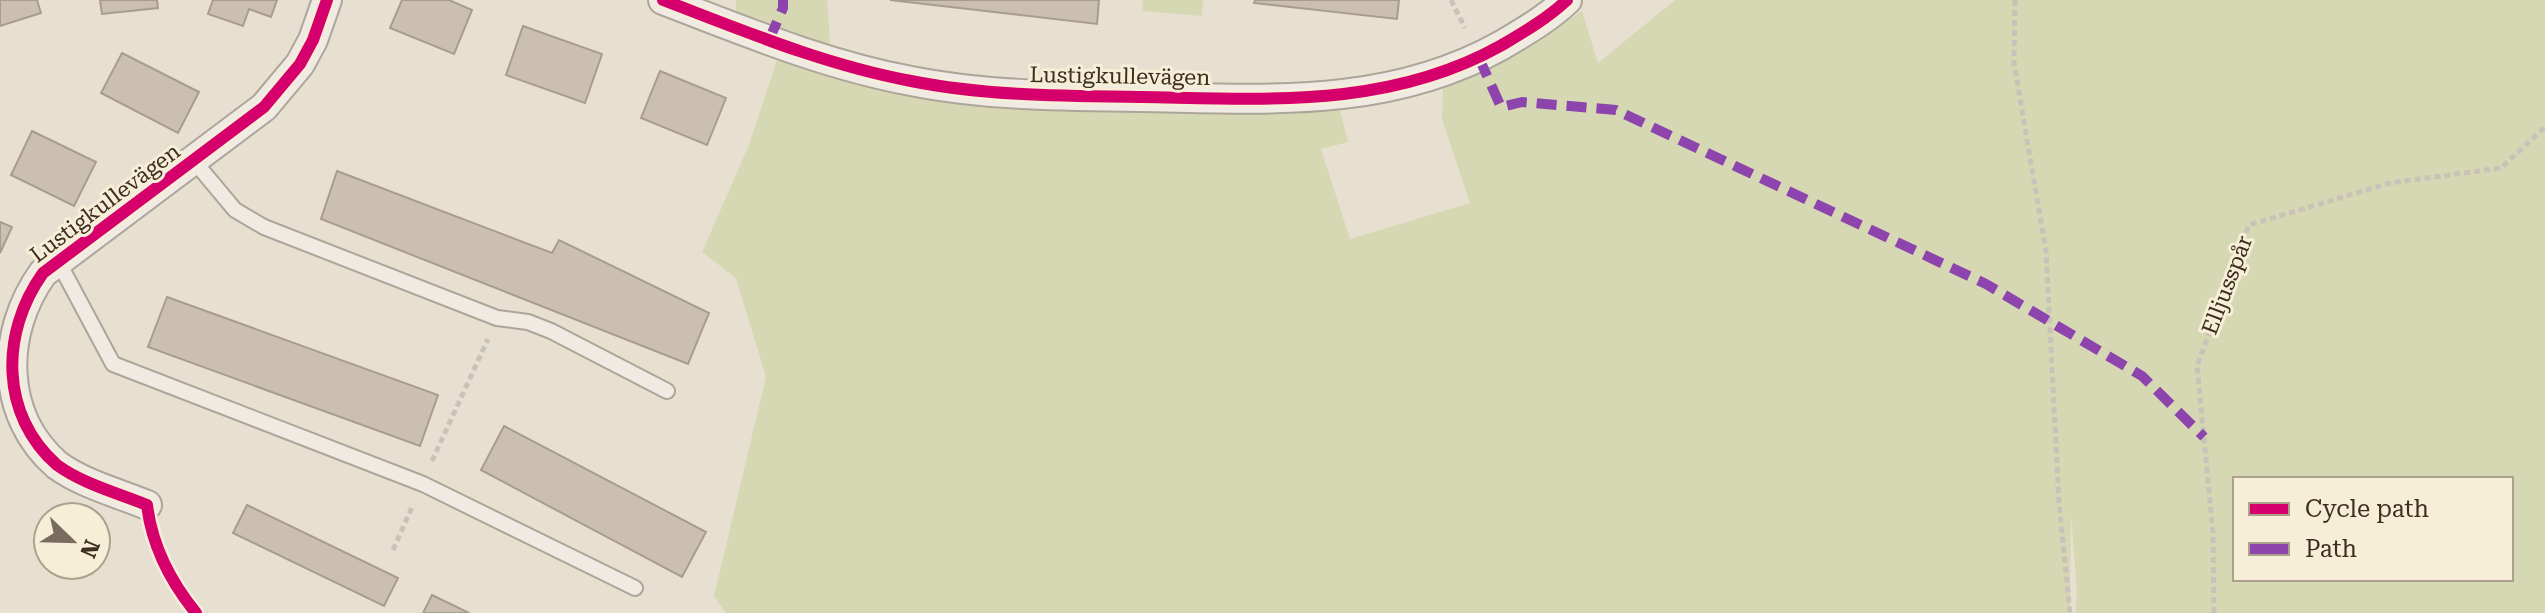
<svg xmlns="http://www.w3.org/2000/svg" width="2545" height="613" font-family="'Roboto Serif',serif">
  <rect width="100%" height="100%" fill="#e7e0d1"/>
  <path fill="#d6d7b3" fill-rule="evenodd" d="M 736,0 L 827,0 L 831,57 L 886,73 L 1338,103 L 1348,142 L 1321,149 L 1350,239 L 1470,203 L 1442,119 L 1443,88 L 1495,67 L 1582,11 L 1598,63 L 1675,0 L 2545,0 L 2545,613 L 2075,613 L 2077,592 L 2071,513 L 2070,613 L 726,613 L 714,596 L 766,377 L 736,278 L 702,252 L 749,145 L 783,42 L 736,24 ZM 2235,479 L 2511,479 L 2511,579 L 2235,579 Z
    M 1143,0 L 1203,0 L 1202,16 L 1142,11 Z"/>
  <path fill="#cbbfb2" stroke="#a89c90" stroke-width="2" d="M 0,0 L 37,0 L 41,13 L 0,26 Z
    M 100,0 L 157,0 L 158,8 L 102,14 Z
    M 213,0 L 277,0 L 271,17 L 249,9 L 243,26 L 208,14 Z
    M 402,0 L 449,0 L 472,10 L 454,54 L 390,28 Z
    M 890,0 L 1099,0 L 1097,24 Z
    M 1255,0 L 1399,0 L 1397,19 L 1254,3 Z
    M 523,26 L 602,54 L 585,103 L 506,75 Z
    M 122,53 L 199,92 L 178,133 L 101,93 Z
    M 660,71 L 726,98 L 707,145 L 641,118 Z
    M 32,131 L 96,162 L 74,206 L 11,175 Z
    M 337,171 L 552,253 L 559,240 L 709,313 L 688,364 L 321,219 Z
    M 0,222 L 12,227 L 0,253 Z
    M 167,297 L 438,395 L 420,446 L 148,347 Z
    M 504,426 L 706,532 L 682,577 L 481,470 Z
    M 247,505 L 398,578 L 384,606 L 233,533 Z
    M 432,595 L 469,613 L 423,613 Z"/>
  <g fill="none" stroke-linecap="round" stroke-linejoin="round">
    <defs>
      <path id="service" d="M 194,161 L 235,210 L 264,227 L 497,318 L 528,322 L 551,331 L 667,391
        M 58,261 L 113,364 L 423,484 L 635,588"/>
      <path id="minor" d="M 663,0 C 744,31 825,65 911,81 C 986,96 1064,96 1141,97 C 1266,99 1388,109 1502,45 C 1524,32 1548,18 1567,0
        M 147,505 C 118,493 83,484 57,465 C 0,415 0,333 43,273 L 264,107 L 300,64 L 313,40 L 327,0"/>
    </defs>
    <use href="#service" stroke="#ada599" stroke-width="18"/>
    <use href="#minor" stroke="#ada599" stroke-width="32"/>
    <path stroke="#c8c2b9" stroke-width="5" stroke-dasharray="6 4" stroke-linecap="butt" d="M 1451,0 L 1465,28
      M 2015,0 L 2014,63 L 2046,251 L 2059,503 L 2070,613
      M 432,461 L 488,339
      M 393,550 L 412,507
      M 2214,613 L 2213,532 L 2197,366 L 2249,225 L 2390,183 L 2501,168 L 2545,127"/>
    <use href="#service" stroke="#efebe3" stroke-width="14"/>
    <use href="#minor" stroke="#efebe3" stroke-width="28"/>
    <path stroke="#8e44ad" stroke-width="10" stroke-dasharray="20 10" stroke-linecap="butt" d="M 769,40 L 783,8 L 783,0
      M 1479,58 L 1501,107 L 1522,102 L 1616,110 L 1986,284 L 2142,376 L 2204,437"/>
    <defs>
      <path id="cycleway" d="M 663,0 C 744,31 825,65 911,81 C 986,96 1064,96 1141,97 C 1266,99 1388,109 1502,45 C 1524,32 1548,18 1567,0
        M 196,613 C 170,581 152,546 147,505 C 118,493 83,484 57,465 C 0,415 0,333 43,273 L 264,107 L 300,64 L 313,40 L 327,0"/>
    </defs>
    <use href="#cycleway" stroke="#f7eed8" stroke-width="17"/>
    <use href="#cycleway" stroke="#d6006c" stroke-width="12"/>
  </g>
  <g text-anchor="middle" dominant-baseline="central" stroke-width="6" stroke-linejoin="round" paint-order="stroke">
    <g font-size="22" fill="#3d2e20" stroke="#f7eed8">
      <text transform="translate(1120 76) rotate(1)">Lustigkullevägen</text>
      <text transform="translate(105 203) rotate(-37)">Lustigkullevägen</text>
      <text transform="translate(2227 285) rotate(-69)">Elljusspår</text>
    </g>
  </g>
  <rect x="2233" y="477" width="280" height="104" fill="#f7eed8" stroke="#ada18e" stroke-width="2"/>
  <rect x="2249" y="503" width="40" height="12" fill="#d6006c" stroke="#ada18e" stroke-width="2"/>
  <text x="2305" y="517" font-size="24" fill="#3d2e20">Cycle path</text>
  <rect x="2249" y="543" width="40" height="12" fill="#8e44ad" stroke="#ada18e" stroke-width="2"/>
  <text x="2305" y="557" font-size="24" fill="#3d2e20">Path</text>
  <g transform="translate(72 541) rotate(113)"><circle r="38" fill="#f7eed8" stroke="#ada18e" stroke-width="2"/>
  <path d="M0-6L14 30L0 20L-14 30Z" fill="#786c5e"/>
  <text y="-12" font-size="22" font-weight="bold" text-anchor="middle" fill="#3d2e20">N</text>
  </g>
</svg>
